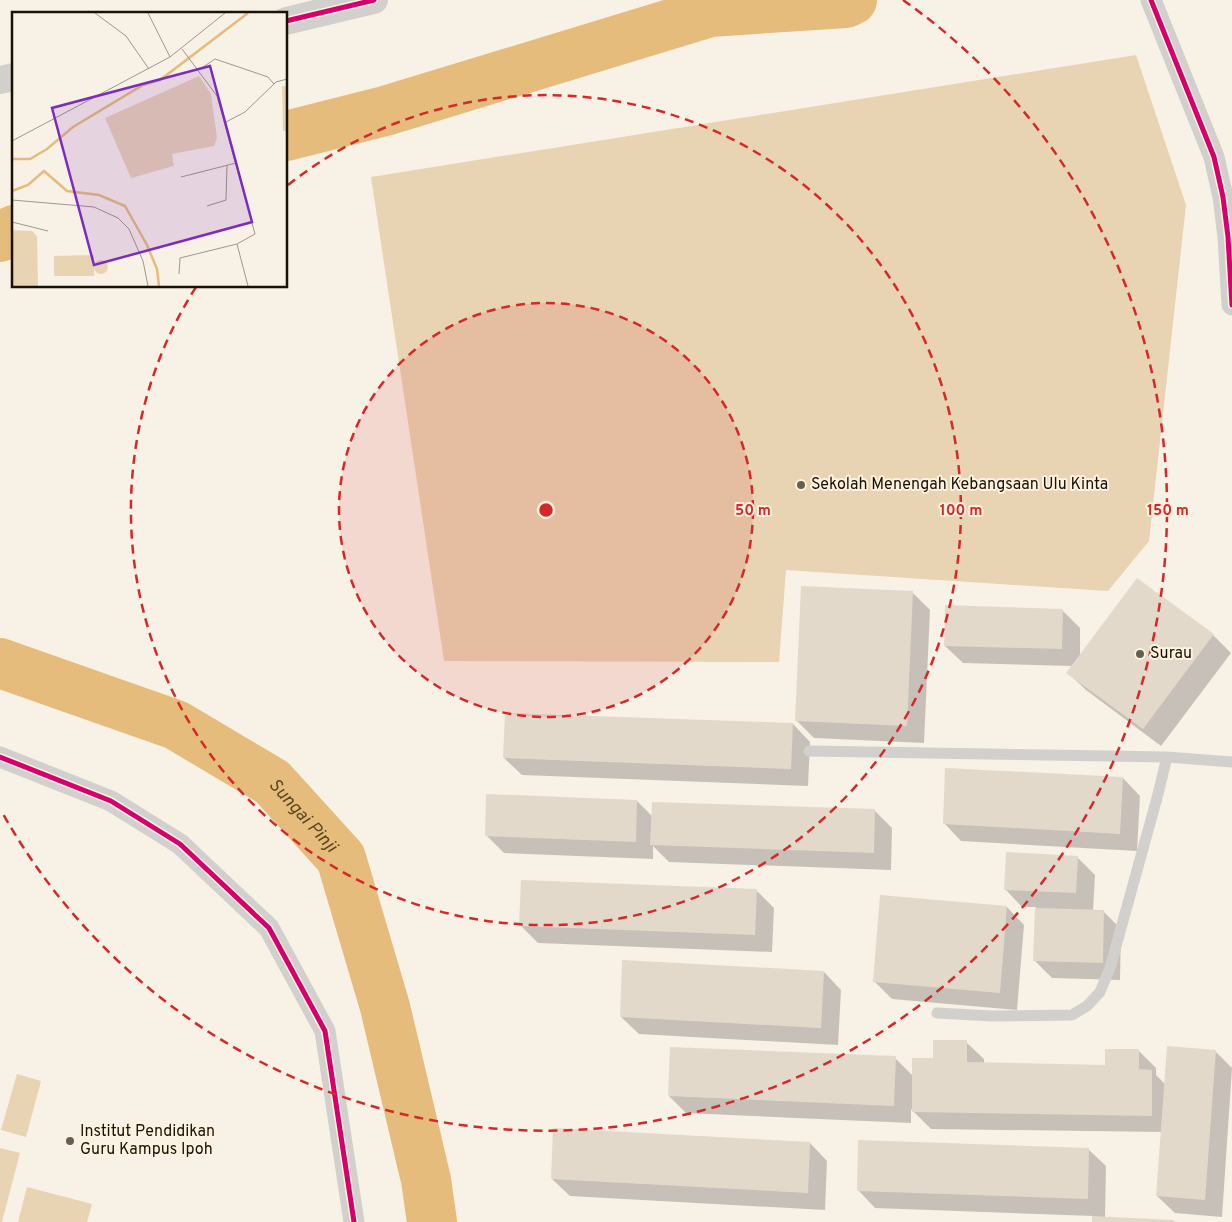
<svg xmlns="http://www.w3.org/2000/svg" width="1232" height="1222" font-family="Overpass,sans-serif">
  <rect width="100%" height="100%" fill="#f8f1e6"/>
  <path fill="#e8d3b3" d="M 1136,55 L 1186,205 L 1149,541 L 1108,591 L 786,570 L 779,662 L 444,661 L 371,177 Z
    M 17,1074 L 41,1081 L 26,1137 L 1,1130 Z
    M 0,1148 L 20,1153 L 2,1222 L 0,1222 Z
    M 27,1187 L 92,1204 L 87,1222 L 18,1222 Z"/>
  <path fill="#0003" d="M 1137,579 L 1213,635 L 1231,653 L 1161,746 L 1086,690 L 1068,673 L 1073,666 L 963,663 L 945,646 L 1062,610 L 1080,628 L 1080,657 Z
    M 913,593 L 930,610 L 924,743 L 814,738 L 796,720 Z
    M 793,724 L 810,742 L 808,786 L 522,775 L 504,758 Z
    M 1123,778 L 1140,796 L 1137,851 L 961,841 L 944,823 Z
    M 637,801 L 653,817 L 874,810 L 892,828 L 891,870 L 669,862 L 653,846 L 653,859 L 504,853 L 486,835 Z
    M 1077,857 L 1095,875 L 1093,911 L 1103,911 L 1121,929 L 1120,980 L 1052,978 L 1035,961 L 1036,907 L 1022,907 L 1005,889 Z
    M 756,890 L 774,908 L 772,952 L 538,943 L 520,925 Z
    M 1007,907 L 1024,925 L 1017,1010 L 892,999 L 874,981 Z
    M 824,972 L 841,990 L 838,1045 L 639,1034 L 621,1017 Z
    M 966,1042 L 984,1059 L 984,1064 L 1107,1066 L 1139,1051 L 1156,1068 L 1156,1075 L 1165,1084 L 1215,1051 L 1232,1068 L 1222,1217 L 1175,1213 L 1157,1196 L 1162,1132 L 931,1129 L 911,1109 L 911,1123 L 686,1113 L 669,1096 L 895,1058 L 913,1076 L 934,1059 Z
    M 810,1143 L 827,1161 L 825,1210 L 570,1196 L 552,1179 Z
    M 1088,1149 L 1106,1166 L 1105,1218 L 1179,1222 L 1093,1222 L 1093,1216 L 875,1208 L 858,1190 Z"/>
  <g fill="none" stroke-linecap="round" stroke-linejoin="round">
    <g stroke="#e5bc7b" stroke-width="50">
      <path d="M 286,136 L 385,111 L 710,12 L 846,3 L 852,0"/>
      <path d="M 0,237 L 14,230"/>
      <path id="s1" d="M 0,663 L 176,725 L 272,782 L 341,858 L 385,1007 L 426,1180 L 432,1222"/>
    </g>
  </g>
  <path fill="#e3d9cb" d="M 1137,578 L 1214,634 L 1143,729 L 1066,673 Z
    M 801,586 L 913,591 L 907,726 L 795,721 Z
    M 945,605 L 1063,609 L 1062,649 L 944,646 Z
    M 505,713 L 793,723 L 791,769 L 503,758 Z
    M 945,768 L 1123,777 L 1120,834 L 943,824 Z
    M 486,794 L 637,800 L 636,842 L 485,836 Z
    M 652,802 L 875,809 L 874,853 L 650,845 Z
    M 1006,852 L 1078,856 L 1076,893 L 1004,890 Z
    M 521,880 L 757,889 L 755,935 L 519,926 Z
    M 880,895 L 1007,906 L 1000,993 L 873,982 Z
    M 1035,908 L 1104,910 L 1103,963 L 1033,961 Z
    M 622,960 L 824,971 L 821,1028 L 620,1017 Z
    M 933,1040 L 967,1040 L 967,1062 L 1105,1065 L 1105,1049 L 1139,1049 L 1139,1069 L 1152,1070 L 1152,1116 L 912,1112 L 912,1058 L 933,1058 Z
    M 1167,1046 L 1216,1050 L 1205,1200 L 1156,1196 Z
    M 670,1047 L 896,1056 L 894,1106 L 668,1096 Z
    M 553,1128 L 810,1142 L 808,1193 L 551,1179 Z
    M 858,1140 L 1089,1148 L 1088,1199 L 857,1191 Z
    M 1092,1216 L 1174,1220 L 1173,1222 L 1092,1222 Z"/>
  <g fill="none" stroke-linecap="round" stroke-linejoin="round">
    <path stroke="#d2d0cd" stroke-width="11" d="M 809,751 L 1167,757 L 1232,762
      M 937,1013 L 992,1016 L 1072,1015 L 1087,1006 L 1100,992 L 1110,968 L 1157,798 L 1167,757"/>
    <path stroke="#d2d0cd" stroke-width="21" d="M 1151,0 L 1214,157 L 1223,197 L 1228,237 L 1232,305
      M 0,757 L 111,801 L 180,844 L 269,928 L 325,1031 L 354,1222"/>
    <path stroke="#d2d0cd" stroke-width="28" d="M 286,21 L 374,0
      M 0,80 L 14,77"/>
    <defs>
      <path id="cycleway" d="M 1151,0 L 1214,157 L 1223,197 L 1228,237 L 1232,305
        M 286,21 L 374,0
        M 0,757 L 111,801 L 180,844 L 269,928 L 325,1031 L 354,1222"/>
    </defs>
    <use href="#cycleway" stroke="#fff2df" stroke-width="8"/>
    <use href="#cycleway" stroke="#d6006c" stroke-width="5"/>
  </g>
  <circle cx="546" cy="510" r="207" fill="#d62828" fill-opacity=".12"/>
  <g fill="none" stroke="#d62828" stroke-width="2.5" stroke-dasharray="9 6">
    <circle cx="546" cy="510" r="207"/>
    <path d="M288 185A415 415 0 1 1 196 287"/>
    <path d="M903 0A622 622 0 1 1 2 812"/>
  </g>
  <g fill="#665f54" stroke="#fff2df" stroke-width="2">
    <circle cx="801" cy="485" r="5"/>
    <circle cx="1140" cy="654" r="5"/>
    <circle cx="70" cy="1141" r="5"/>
  </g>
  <g text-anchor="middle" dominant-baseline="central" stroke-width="4" stroke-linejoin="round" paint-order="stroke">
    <g font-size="16" fill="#181106" stroke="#fff2df" text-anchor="start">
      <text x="811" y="485">Sekolah Menengah Kebangsaan Ulu Kinta</text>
      <text x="1150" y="654">Surau</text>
      <text x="80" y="1132">Institut Pendidikan<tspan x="80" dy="18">Guru Kampus Ipoh</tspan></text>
    </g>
    <g font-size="18" font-style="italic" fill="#5c4520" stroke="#fff2df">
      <text stroke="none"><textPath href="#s1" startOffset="344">Sungai Pinji</textPath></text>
    </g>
  </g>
  <g transform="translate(12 12)">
    <rect width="275" height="275" fill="#f8f1e6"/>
    <path d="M 187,64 L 199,82 L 205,126 L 202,134 L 160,142 L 162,154 L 119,166 L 93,106 ZM 270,74 L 275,74 L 275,119 L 271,119 ZM 0,218 L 20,219 L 25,224 L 26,274 L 0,274 ZM 82,243 L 82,264 L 42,264 L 42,244 ZM82 255a7 7 0 1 1 14 0a7 7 0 1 1-14 0Z" fill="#e8d3b3"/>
    <path fill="none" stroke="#e5bc7b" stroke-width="2.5" d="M 0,147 L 18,147 L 35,137 L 61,115 L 131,73 L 148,68 L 236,1M 0,179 L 16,173 L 32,159 L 55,179 L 87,183 L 113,194 L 135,233 L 145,257 L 147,274"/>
    <path fill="none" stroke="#9e978c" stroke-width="1" d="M 83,1 L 114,24 L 137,57M 136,1 L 158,45M 188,57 L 203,47 L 256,65 L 262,72M 214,110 L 233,100 L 264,70 L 275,67M 0,129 L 158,45 L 213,1M 169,165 L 224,151M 0,188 L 82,195 L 106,206 L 117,217 L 131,249 L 136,274M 195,194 L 214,188 L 215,153M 0,210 L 36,219M 225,232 L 236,274M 167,262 L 168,246 L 225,232 L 243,222 L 205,84 L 170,37"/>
    <path fill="#7b2cbf" fill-opacity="0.15" stroke="#7b2cbf" stroke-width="2.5" d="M 198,54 L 240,210 L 82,253 L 40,96 Z"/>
    <rect width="275" height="275" fill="none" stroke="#181106" stroke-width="2.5"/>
  </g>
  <circle cx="546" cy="510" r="8" fill="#d62828" stroke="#fff2df" stroke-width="2.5"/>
  <g font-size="15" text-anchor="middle" font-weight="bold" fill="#d62828" stroke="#fff2df" stroke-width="4" stroke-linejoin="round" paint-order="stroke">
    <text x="753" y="515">50 m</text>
    <text x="961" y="515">100 m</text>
    <text x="1168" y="515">150 m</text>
  </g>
</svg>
